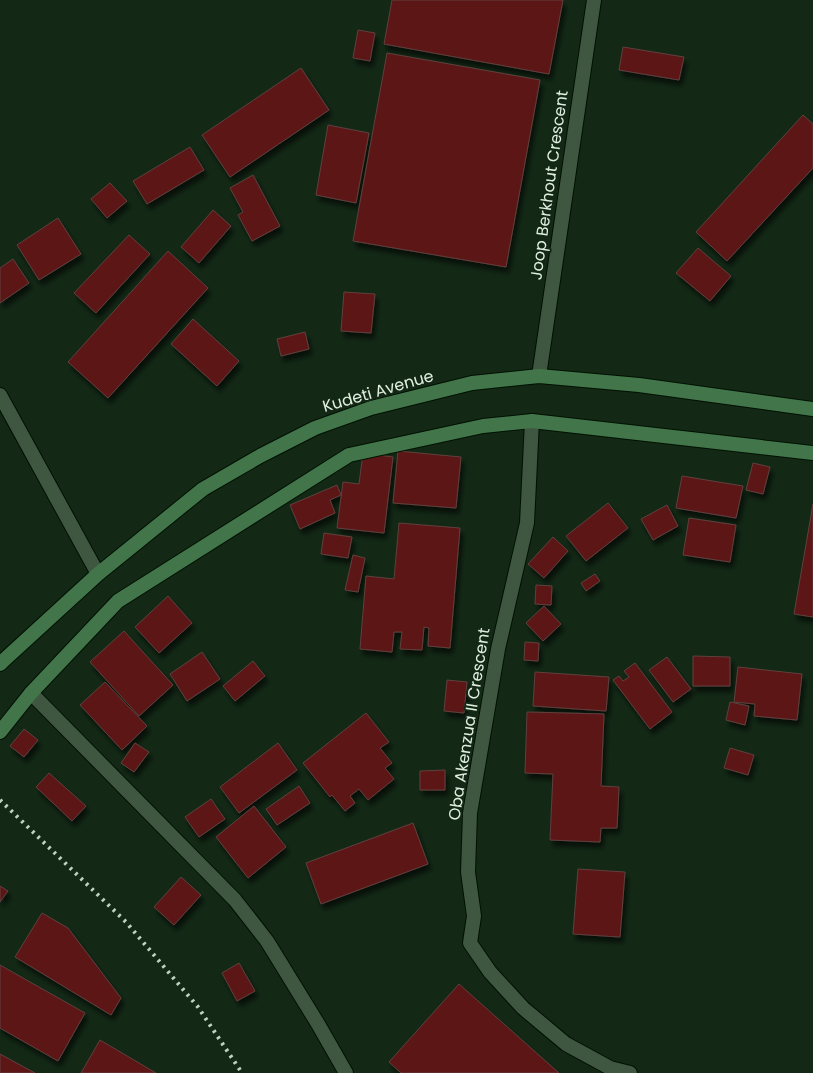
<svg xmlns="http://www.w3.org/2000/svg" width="813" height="1073" font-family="Poppins,sans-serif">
  <defs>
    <filter id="shadow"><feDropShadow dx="3" dy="5.5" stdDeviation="2.5" flood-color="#0009"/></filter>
  </defs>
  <rect width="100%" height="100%" fill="#132916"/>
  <path fill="#5c1517" stroke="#60403d" filter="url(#shadow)" d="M 392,0 L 563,0 L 549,74 L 384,44 Z
    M 358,30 L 375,33 L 370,61 L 353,58 Z
    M 623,47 L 684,57 L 679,80 L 619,70 Z
    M 387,53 L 540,80 L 506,267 L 353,241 Z
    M 301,68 L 329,110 L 230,177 L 202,135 Z
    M 803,115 L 813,124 L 813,168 L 727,261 L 696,232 Z
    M 328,125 L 369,133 L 356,203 L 316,195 Z
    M 190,147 L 204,170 L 147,204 L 133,181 Z
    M 253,175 L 280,226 L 252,241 L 238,215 L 243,212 L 230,188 Z
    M 110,183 L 127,201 L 107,218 L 91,199 Z
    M 213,210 L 231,226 L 199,263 L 181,247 Z
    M 58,218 L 81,254 L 39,280 L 17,245 Z
    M 129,235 L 150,254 L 96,313 L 74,293 Z
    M 698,248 L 731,276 L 710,301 L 676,273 Z
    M 168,251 L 208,288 L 108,398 L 68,362 Z
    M 13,259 L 29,283 L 0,303 L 0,268 Z
    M 344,292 L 375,294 L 371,333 L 341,331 Z
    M 193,319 L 239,361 L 217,386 L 171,344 Z
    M 305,332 L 309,349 L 281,356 L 277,339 Z
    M 398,451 L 461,457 L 456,508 L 393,503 Z
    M 363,453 L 393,457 L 384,533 L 337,528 L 343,482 L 359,484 Z
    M 753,463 L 770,467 L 763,494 L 746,490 Z
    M 682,476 L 743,486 L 736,518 L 676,508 Z
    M 337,485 L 341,495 L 330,500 L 335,513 L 300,529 L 290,505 Z
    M 608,503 L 628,528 L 586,561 L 566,536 Z
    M 813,504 L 813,617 L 794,614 Z
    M 667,505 L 678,526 L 653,540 L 641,519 Z
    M 689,518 L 736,525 L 730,562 L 683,555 Z
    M 399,523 L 460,528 L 450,648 L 428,646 L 429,628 L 424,627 L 422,650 L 400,649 L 402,632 L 394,632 L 392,652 L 360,649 L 366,576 L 394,579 Z
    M 324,533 L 352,537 L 348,558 L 321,554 Z
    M 553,537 L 568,551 L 544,578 L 528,564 Z
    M 353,555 L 365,558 L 358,592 L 345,590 Z
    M 595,574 L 600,581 L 586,591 L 581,583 Z
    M 536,585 L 552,586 L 551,605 L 535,604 Z
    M 168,596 L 192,623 L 159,653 L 135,627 Z
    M 544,606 L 561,624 L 543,641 L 526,623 Z
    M 124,631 L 173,685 L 139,716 L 90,662 Z
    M 525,642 L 539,643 L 538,661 L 524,660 Z
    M 202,652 L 220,679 L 187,701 L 170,674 Z
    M 693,656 L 730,657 L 730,686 L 693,686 Z
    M 667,657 L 691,689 L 673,702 L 649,670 Z
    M 253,661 L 265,676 L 235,701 L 223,686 Z
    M 635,663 L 672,712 L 650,729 L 613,680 L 619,676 L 623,681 L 629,677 L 624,671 Z
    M 738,667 L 802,674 L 797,720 L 754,716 L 755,704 L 734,702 Z
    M 535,672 L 609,677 L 606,711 L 533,706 Z
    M 447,680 L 467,682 L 464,713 L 444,711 Z
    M 105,682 L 147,726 L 122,750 L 80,705 Z
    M 730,702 L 749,706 L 745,725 L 726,720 Z
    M 527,712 L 604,714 L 601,786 L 619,787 L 617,828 L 601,828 L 600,842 L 550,840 L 553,774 L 525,773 Z
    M 366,713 L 389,742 L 380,748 L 392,763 L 385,768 L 394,779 L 368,800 L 359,789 L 350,796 L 355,803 L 345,811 L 332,795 L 330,797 L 303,763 Z
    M 24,729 L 38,740 L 24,757 L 10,746 Z
    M 135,743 L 149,752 L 134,772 L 121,763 Z
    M 278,743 L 297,770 L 239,813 L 220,787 Z
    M 730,748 L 754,755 L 748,775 L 724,768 Z
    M 445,770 L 445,790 L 420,790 L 420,771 Z
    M 49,773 L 86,806 L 72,821 L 36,787 Z
    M 299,786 L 310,803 L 277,825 L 266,809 Z
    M 211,799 L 225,819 L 199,837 L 185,817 Z
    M 254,806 L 286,847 L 248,878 L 216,837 Z
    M 413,823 L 428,864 L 321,904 L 306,863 Z
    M 578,869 L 625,872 L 620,937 L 573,934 Z
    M 181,877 L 201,895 L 174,925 L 154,907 Z
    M 0,886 L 8,891 L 0,902 Z
    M 42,913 L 68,928 L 121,998 L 111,1015 L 15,957 Z
    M 239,963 L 255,991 L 237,1001 L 222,973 Z
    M 0,965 L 85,1013 L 58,1061 L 0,1028 Z
    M 459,984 L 559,1073 L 401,1073 L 389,1062 Z
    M 100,1040 L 156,1073 L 81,1073 Z
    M 0,1054 L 35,1073 L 0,1073 Z"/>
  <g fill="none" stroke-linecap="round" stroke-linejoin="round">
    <defs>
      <path id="minor" d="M 539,376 L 594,0
        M 0,395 L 98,574
        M 532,421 L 527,523 L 498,649 L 470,813 L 468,872 L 474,916 L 470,943 L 490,972 L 523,1008 L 566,1044 L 610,1068 L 630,1073
        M 31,693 L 235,900 L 267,941 L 318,1024 L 346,1073"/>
      <path id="secondary" d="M 0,664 L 4,660 L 98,574 L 203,489 L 260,456 L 315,428 L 371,408 L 472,383 L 539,376 L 639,385 L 813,409
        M 0,732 L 31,693 L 118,601 L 349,455 L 483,426 L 532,421 L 813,453"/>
    </defs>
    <use href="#minor" stroke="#001102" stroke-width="16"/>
    <use href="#secondary" stroke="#001102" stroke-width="16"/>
    <use href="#minor" stroke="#3f5641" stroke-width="14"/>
    <use href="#secondary" stroke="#42754a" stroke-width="14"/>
    <path stroke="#c2d1c4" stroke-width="4" stroke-dasharray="2.5 5" stroke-linecap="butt" d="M 0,800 L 126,922 L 198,1007 L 242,1073"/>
  </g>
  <g text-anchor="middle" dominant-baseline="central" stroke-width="4" stroke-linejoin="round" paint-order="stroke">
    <g font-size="16" fill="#e1efe2" stroke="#132916">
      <text transform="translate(549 185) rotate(-82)">Joop Berkhout Crescent</text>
      <text transform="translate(378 391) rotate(-16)">Kudeti Avenue</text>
      <text transform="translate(469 724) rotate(-81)">Oba Akenzua II Crescent</text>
    </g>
  </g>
</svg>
